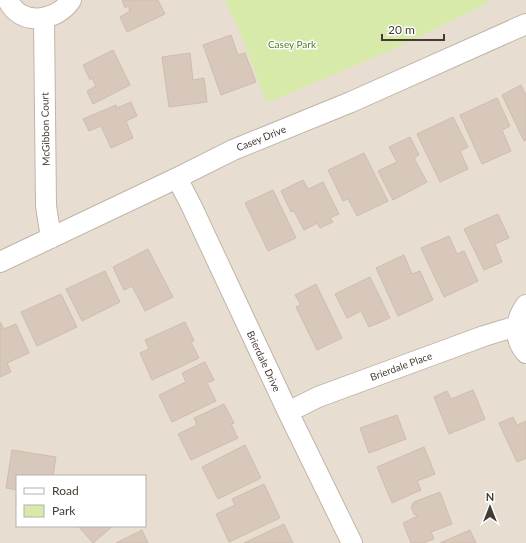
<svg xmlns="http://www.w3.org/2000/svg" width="526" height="543" font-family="Lato,sans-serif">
  <rect width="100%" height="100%" fill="#f3ece3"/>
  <path fill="#e7ddd1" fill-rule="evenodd" d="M 0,0 L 526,0 L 526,543 L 0,543 ZM 17,476 L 145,476 L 145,526 L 17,526 Z"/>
  <path fill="#d7eaa9" d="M 225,0 L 486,0 L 488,3 L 396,48 L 267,103 L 240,32 Z"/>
  <path fill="#d8c8bb" stroke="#d0bcab" d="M 122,0 L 158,0 L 165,14 L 127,32 L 120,17 L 130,11 L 128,6 L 125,8 Z
    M 231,35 L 238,55 L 245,53 L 256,82 L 221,95 L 203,45 Z
    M 113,50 L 130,85 L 93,104 L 87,91 L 96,86 L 92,78 L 90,80 L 83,65 Z
    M 190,53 L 193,80 L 204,78 L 207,102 L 169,107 L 162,57 Z
    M 521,85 L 526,95 L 526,140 L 524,141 L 502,95 Z
    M 497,98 L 510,126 L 502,130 L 511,151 L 482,164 L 460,115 Z
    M 131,102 L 137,116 L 126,121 L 133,138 L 111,148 L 101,126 L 89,131 L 83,119 L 116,105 L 117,108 Z
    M 453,117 L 468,147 L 460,151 L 468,169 L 440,182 L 417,134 Z
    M 410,137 L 419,155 L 414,158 L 427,182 L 393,200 L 378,171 L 397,162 L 389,147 Z
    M 364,153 L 388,201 L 357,216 L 348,199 L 343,201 L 328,170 Z
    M 303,180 L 308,189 L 323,182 L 339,214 L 330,218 L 333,222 L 320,228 L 317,223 L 304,230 L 294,211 L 291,212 L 281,191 Z
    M 273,190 L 296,238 L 268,251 L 245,203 Z
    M 498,214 L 509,238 L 495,244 L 502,262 L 484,270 L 464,229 Z
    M 449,236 L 457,254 L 464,251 L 478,281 L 444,297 L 421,248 Z
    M 148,249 L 173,297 L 145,311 L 132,286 L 124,290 L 113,267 Z
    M 404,255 L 412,274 L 420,271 L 433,300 L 398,316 L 376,268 Z
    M 105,271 L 120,302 L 82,321 L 66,289 Z
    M 370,277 L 390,318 L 369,327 L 361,311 L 347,318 L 335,294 Z
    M 316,284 L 342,338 L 317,350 L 296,307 L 301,305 L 295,295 Z
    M 61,294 L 77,327 L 37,346 L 21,312 Z
    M 0,322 L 4,329 L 16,324 L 29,353 L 7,363 L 11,372 L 0,377 Z
    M 185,322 L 194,341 L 191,342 L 199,358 L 152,380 L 140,353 L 149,349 L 145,340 Z
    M 205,362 L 214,380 L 207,383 L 216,401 L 172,422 L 159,395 L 186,382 L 182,373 Z
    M 473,390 L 485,419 L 449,434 L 434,397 L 447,391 L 451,399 Z
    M 224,404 L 234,423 L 231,424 L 238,438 L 191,460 L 178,434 L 197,425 L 194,418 Z
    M 397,415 L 406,439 L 369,453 L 360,428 Z
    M 513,417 L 517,425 L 526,421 L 526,458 L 517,462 L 499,423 Z
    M 245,445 L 261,478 L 218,499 L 202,467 Z
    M 424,447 L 435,474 L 417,481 L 421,490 L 392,503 L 377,467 Z
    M 12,450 L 56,457 L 53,476 L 17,476 L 17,490 L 6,488 Z
    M 264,484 L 280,518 L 229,542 L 216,514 L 235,505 L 232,499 Z
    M 440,492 L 452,524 L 431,532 L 434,539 L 423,543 L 411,543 L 403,523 L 418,516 L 414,514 L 411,507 L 414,502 Z
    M 284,524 L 293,543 L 244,543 Z
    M 78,526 L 113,526 L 93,543 Z
    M 142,530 L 148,543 L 116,543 Z
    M 470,530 L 476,543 L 440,543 Z"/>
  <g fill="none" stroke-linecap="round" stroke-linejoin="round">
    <defs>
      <path id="minor" d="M 8,0 C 20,27 57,22 71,0
        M 44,19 L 46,206 L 51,238
        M 177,178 L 191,205 L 288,412 L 352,543
        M 0,262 L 177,178 L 233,150 L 351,102 L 526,24
        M 526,305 C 515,320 513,338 526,353
        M 288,412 L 318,397 L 484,336 L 517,326"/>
    </defs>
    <use href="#minor" stroke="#c1b5a8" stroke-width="22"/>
    <use href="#minor" stroke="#fff" stroke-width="20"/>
  </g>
  <g text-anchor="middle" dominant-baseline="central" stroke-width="3" stroke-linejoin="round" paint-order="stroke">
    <g font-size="10" fill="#517924" stroke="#fff">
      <text x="292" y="44">Casey Park</text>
    </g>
    <g font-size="10" fill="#453b33" stroke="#fff">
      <text transform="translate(45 129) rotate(-91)">McGibbon Court</text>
      <text transform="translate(261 138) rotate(-22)">Casey Drive</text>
      <text transform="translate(264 361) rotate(65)">Brierdale Drive</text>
      <text transform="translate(401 366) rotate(-20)">Brierdale Place</text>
    </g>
  </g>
  <rect x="16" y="475" width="130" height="52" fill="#ffffff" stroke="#b5b1ad"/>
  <rect x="24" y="488" width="20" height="6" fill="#ffffff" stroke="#b5b1ad"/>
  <text x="52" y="495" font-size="12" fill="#453b33">Road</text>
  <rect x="24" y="505" width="20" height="12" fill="#d7eaa9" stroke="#b5b1ad"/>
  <text x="52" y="515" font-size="12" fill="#453b33">Park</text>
  <g transform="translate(490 507)" stroke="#ffffff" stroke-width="3" paint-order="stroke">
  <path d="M0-3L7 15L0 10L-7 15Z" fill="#453b33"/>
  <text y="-6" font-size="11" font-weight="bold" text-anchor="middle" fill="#453b33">N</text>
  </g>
  <path d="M382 34v6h62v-6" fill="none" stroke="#453b33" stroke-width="2"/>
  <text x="388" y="34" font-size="12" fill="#453b33" stroke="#ffffff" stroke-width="3" paint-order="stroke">20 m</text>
</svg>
